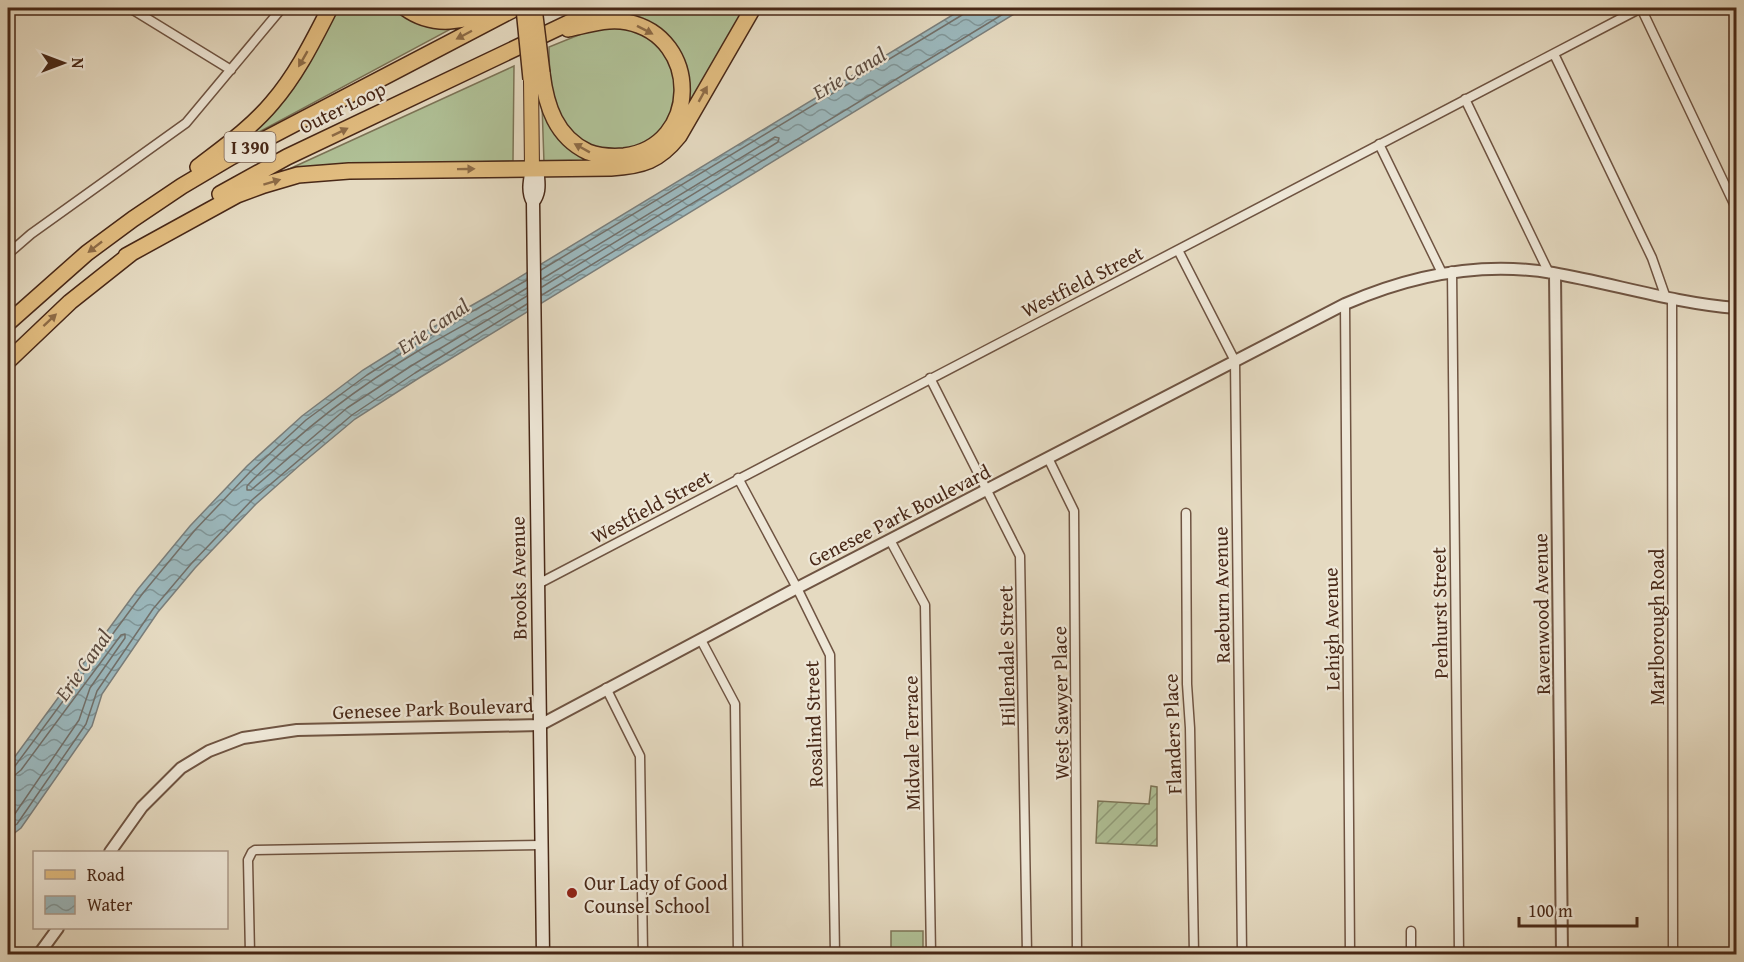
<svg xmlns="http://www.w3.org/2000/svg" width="1744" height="962" font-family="'Gentium Book Plus',serif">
  <defs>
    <pattern id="garden-furrows" width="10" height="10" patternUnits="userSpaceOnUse" patternTransform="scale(1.5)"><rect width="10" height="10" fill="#b0c197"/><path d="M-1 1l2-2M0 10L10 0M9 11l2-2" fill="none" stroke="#919d7a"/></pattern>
    <pattern id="water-waves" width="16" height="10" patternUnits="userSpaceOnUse" patternTransform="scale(1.5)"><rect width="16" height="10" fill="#9bb8bd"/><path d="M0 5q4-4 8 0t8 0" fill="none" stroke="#809699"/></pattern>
  </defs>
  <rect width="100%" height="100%" fill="#e5dac1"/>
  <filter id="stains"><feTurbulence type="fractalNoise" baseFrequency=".00333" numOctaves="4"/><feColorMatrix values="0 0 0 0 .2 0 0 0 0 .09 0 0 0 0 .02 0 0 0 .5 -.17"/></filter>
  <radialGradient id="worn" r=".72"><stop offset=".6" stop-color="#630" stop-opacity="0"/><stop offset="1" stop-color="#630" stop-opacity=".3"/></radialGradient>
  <path fill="#b0c197" stroke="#7c7457" stroke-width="1.5" d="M 335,8 L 398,8 L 447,24 L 449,30 L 242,141 Z
    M 627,8 L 747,8 L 691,103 L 687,103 L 684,66 L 617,14 L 619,11 Z
    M 625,26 C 641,32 660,40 669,57 C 682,83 676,121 652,140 C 641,148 626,150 613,150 C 602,151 597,148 587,143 C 552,127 549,81 549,47 L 586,32 Z
    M 514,66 L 513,161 L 320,166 L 288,173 L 287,170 Z
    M 542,104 L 593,157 L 591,163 L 544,163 Z
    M 891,931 L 923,931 L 923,954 L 891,954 Z"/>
  <path fill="url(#garden-furrows)" stroke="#7c7457" stroke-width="1.5" d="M 1151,786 L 1157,787 L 1157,846 L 1096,843 L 1098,801 L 1149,804 Z"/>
  <path fill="url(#water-waves)" stroke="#7a7e7b" stroke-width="1.5" d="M 964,8 L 1024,8 L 419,378 L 355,419 L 300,465 L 256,504 L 195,568 L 158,612 L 102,694 L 92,726 L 21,828 L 8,838 L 8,766 L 138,589 L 190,526 L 247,466 L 302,416 L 363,370 L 416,337 L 490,295 Z"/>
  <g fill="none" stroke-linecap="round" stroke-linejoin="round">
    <path stroke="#72706a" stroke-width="1.5" d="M 541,270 L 962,15 L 966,8
      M 542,279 L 775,137 L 779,138 L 778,142 L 542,287
      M 527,288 C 493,309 458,328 423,348 C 359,386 298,432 247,486 L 247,490 L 251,490 L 347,408 L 411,366 L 527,296
      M 542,295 L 1013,8
      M 8,769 L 15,766 L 143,593 L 195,530 L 251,471 L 306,420 L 367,375 L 419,342 L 527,280
      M 8,776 L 15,775 L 21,770 L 121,635 L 125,634 L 125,638 L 90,688 L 79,720 L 12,818 L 8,821
      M 8,830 L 17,824 L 86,724 L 97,691 L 153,609 L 191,564 L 252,500 L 352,415 L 415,373 L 527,304"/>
    <defs>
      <path id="minor" d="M 130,8 L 231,70
        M 1641,8 L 1736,208
        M 1554,54 L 1652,258 L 1666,298
        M 1465,99 L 1549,273
        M 1379,144 L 1442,273
        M 1178,250 L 1235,361 L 1242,954
        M 8,254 L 31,234 L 186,123 L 282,8
        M 1452,271 L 1459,954
        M 1672,299 L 1673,954
        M 1345,304 L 1350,954
        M 930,378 L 1020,556 L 1027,954
        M 1048,458 L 1074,511 L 1077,954
        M 738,478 L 797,588 L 830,655 L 835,954
        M 1186,513 L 1187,684 L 1190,728 L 1194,954
        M 890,540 L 925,605 L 931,954
        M 538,584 L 1641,8
        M 701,640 L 735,704 L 738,954
        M 606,688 L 640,756 L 643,954
        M 1411,931 L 1411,954
        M 250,954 L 248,860 L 252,852 L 255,850 L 541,845"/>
      <path id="tertiary" d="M 1555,274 L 1562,954
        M 110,852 L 142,807 L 181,768 L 209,751 L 243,738 L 297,730 L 540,725 L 797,588 L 1345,304 C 1411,275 1481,261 1553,273 C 1615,284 1674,303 1736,308
        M 39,954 L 58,928"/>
      <path id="secondary" d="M 532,169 C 530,180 527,191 533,202 L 543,954
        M 532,171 L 538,177 C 539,187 539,194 533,202"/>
      <path id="primary" d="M 531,79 L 532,169"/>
      <path id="motorway" d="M 405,8 C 434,29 465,22 495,8
        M 542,73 C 546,106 556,137 588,152 C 599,156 612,157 624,156 C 700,147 702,37 627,22 C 607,18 587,25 568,29
        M 198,167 C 224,147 251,128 272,103 C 297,74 313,41 330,8
        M 220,194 L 287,157 L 600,8
        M 126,256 L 237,195 L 264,185 L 298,175 L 349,171 L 611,168 C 643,166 659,161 679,136 L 753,8
        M 8,323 L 87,253 L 133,219 L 182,186 L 231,157 L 516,8
        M 8,361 L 70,302 L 133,252"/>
    </defs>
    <use href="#minor" stroke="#6f5442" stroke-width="11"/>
    <use href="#tertiary" stroke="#6f5442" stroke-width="14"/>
    <use href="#secondary" stroke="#482817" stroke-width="15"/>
    <use href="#primary" stroke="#482817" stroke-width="16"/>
    <use href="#motorway" stroke="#482817" stroke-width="18"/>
    <use href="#minor" stroke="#eee7d7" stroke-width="8"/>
    <use href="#tertiary" stroke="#eee7d7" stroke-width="10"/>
    <use href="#secondary" stroke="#eee7d7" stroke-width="12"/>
    <use href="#primary" stroke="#e2bd80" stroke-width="14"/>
    <use href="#motorway" stroke="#e2bd80" stroke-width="15"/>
    <defs>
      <path id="motorway-bridge" d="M 524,8 L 531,79
        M 534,8 L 542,73"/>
    </defs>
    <use href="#motorway-bridge" stroke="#482817" stroke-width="18" stroke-linecap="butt"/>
    <use href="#motorway-bridge" stroke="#e2bd80" stroke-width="15"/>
  </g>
  <defs><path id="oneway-solid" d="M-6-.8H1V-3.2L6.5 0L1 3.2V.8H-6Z" transform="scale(1.5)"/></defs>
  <g fill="#8d6b46">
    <use href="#oneway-solid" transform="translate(645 30) rotate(27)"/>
    <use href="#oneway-solid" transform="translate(464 35) rotate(152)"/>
    <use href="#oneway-solid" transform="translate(303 59) rotate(120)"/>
    <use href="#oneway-solid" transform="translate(703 94) rotate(-61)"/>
    <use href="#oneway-solid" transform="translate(340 132) rotate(-26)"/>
    <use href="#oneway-solid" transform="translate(582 148) rotate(-151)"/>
    <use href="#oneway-solid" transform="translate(466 169) rotate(-1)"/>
    <use href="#oneway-solid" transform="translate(272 182) rotate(-17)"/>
    <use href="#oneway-solid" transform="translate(95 247) rotate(142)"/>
    <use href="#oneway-solid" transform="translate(50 320) rotate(-43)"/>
  </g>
  <circle fill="#8f2418" stroke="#eee7d7" stroke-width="2" cx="572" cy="893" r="6"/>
  <g text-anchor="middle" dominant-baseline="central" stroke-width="4.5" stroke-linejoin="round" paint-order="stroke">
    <rect fill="#eee7d7" stroke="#7a6151" stroke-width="1.5" x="224.5" y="132" width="51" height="30" rx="4.5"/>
    <g font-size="18" font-weight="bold" fill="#482817">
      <text x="250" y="147">I 390</text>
    </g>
    <g font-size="20" fill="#482817" stroke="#eee7d7">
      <text transform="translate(342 107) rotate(-26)">Outer Loop</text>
      <text transform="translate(1082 281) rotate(-27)">Westfield Street</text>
      <text transform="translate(651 506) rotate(-28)">Westfield Street</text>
      <text transform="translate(899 515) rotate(-27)">Genesee Park Boulevard</text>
      <text transform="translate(518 578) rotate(-91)">Brooks Avenue</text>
      <text transform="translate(1221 595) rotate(-91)">Raeburn Avenue</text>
      <text transform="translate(1439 613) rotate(-91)">Penhurst Street</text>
      <text transform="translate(1541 614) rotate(-91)">Ravenwood Avenue</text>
      <text transform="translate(1656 627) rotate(-90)">Marlborough Road</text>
      <text transform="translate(1331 629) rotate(-91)">Lehigh Avenue</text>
      <text transform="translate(1006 656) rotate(-91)">Hillendale Street</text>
      <text transform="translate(1060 703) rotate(-91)">West Sawyer Place</text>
      <text transform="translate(433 708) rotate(-2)">Genesee Park Boulevard</text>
      <text transform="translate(813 724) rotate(-92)">Rosalind Street</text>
      <text transform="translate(1172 734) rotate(-92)">Flanders Place</text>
      <text transform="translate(911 743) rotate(-91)">Midvale Terrace</text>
    </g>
    <g font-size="20" fill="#482817" stroke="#eee7d7" text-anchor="start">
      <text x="584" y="882">Our Lady of Good<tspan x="584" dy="23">Counsel School</tspan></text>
    </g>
    <g font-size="21" font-style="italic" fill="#5d4c40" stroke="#eee7d7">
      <text transform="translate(849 73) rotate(-31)">Erie Canal</text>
      <text transform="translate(433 326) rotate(-34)">Erie Canal</text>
      <text transform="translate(83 665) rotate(-55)">Erie Canal</text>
    </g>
  </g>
  <rect width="1744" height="962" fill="none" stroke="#e5dac1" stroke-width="30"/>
  <rect x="9" y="9" width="1726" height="944" fill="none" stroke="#482817" stroke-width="3"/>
  <rect x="15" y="15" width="1714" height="932" fill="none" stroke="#482817" stroke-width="1.5"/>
  <rect x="33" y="851" width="195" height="78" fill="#eee7d7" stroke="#ac9b8a" stroke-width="1.5"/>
  <rect x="45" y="870" width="30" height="9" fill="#e2bd80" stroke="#ac9b8a" stroke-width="1.5"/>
  <text x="87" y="881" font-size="18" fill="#482817">Road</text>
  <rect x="45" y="896" width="30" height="18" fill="url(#water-waves)" stroke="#ac9b8a" stroke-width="1.5"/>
  <text x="87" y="911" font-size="18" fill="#482817">Water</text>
  <g transform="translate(63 63) rotate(90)" stroke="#eee7d7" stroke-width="4.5" paint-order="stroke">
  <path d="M0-4.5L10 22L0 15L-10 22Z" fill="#482817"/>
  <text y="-9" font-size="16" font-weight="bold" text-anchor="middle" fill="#482817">N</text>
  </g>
  <path d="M1519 917v9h118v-9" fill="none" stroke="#482817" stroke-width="3"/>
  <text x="1528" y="917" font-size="18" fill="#482817" stroke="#eee7d7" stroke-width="4.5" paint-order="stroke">100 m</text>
  <rect width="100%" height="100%" filter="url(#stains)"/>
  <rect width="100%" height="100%" fill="url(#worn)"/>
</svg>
